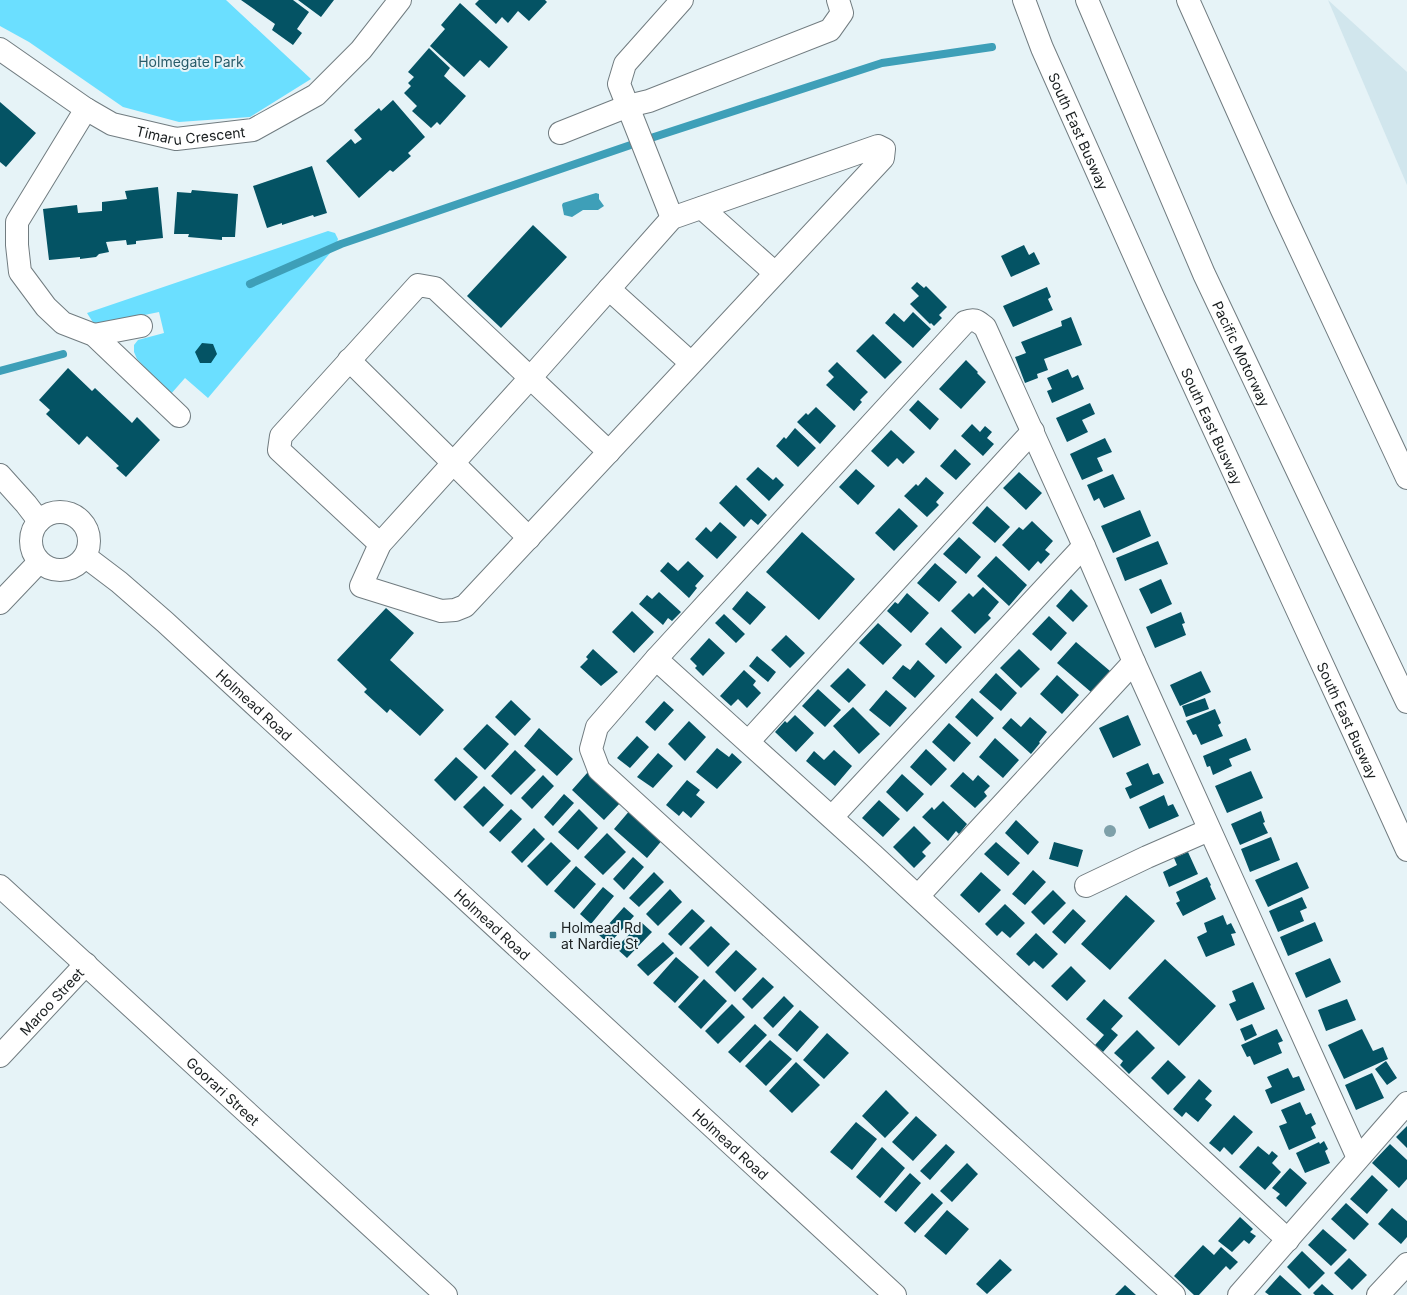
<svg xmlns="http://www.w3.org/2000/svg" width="1407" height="1295" font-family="Inter,sans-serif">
  <rect width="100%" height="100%" fill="#e6f3f7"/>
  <path fill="#d1e6ed" d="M 1328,0 L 1407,72 L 1407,185 Z"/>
  <path fill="#6bdfff" d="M 0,0 L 226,0 L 311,79 L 250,117 L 179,122 L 123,107 L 29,42 L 0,26 Z
    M 328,231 L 335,233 L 338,239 L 336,246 L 208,398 L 185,378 L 170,395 L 137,359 L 134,352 L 134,345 L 138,340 L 164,333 L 159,312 L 101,324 L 94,324 L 87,313 Z"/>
  <path fill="#3e9fb8" d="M 596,193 L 599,194 L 599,199 L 604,206 L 598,210 L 583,210 L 572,217 L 564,215 L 562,205 L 563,203 Z"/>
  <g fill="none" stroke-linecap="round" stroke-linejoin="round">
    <path stroke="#3e9fb8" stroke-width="8" d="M 250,284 L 341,244 L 654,137 L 882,63 L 992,47
      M 0,371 L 63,354"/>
  </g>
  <path fill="#045364" d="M 241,0 L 293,0 L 309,12 L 297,29 L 302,33 L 293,45 L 272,30 L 275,24 Z
    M 298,0 L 334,0 L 321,17 Z
    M 479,0 L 545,0 L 547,2 L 529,21 L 518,11 L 508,23 L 502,17 L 496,24 L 475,4 Z
    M 460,3 L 508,47 L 489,68 L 480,60 L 464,77 L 430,46 L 445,29 L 441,25 Z
    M 429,48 L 450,68 L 444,76 L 466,96 L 440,125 L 437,122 L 431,128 L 412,111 L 417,106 L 404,93 L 411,86 L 408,83 L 414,77 L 408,72 Z
    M 393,100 L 425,137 L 408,153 L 411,156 L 393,172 L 390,170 L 359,198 L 326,161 L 351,139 L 355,144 L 362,139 L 354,130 L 379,108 L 381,111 Z
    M 0,102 L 36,133 L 6,167 L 0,162 Z
    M 312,166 L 327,213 L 314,217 L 313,215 L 282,225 L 282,223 L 267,228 L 253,186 Z
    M 158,187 L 163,238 L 136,241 L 136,244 L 127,245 L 126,240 L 106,242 L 109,252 L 99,254 L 96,257 L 80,259 L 80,257 L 49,260 L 43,209 L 77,205 L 78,213 L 102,211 L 102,202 L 127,199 L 125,191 Z
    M 192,190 L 238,194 L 235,237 L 222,237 L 222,240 L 188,237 L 189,234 L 174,234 L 177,192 L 191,193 Z
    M 533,225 L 567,257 L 501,328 L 467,296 Z
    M 1024,245 L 1029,255 L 1034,252 L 1040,264 L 1011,277 L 1001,256 Z
    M 917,282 L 924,288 L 926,286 L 947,307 L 939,315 L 942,318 L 934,326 L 931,323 L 930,324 L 910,304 L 919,296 L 911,288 Z
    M 1047,287 L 1051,297 L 1048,299 L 1053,310 L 1013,327 L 1003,306 Z
    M 913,312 L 931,329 L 913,348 L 885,323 L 894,313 L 904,322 Z
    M 1071,317 L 1082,345 L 1044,359 L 1048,370 L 1037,374 L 1038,378 L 1025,383 L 1015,357 L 1026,353 L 1021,342 L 1062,326 L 1061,321 Z
    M 873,334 L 902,362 L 885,379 L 856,351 Z
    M 202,343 L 213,344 L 217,354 L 211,363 L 200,363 L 195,352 Z
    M 966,360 L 978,372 L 977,373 L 986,382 L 961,409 L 939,389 Z
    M 837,362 L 868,392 L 860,400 L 862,402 L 854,411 L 826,385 L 834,377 L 828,371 Z
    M 68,368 L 92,391 L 95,388 L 132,423 L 137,417 L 160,440 L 126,477 L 116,468 L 119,466 L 87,436 L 79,445 L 46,414 L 50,410 L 39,400 Z
    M 1068,369 L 1072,378 L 1078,375 L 1084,389 L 1052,403 L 1047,391 L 1052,389 L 1047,378 Z
    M 918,400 L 939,419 L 930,430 L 909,410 Z
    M 1090,403 L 1095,414 L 1082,420 L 1088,432 L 1067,442 L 1056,418 Z
    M 816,407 L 836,426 L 820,444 L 797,422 L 806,413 L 808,415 Z
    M 972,424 L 980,432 L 985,426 L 992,432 L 987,438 L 994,444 L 983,456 L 961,436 Z
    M 795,428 L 816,448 L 798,467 L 776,446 L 784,437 L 786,439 Z
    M 891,430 L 915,452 L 903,464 L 897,458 L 888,467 L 871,451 Z
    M 1105,438 L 1112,452 L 1097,458 L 1103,471 L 1082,480 L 1070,454 Z
    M 955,449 L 971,464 L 956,480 L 940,466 Z
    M 758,467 L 773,480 L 776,477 L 784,485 L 769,501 L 746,479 Z
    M 856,469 L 875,486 L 858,505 L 839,487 Z
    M 1019,472 L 1042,493 L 1026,510 L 1003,488 Z
    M 1113,474 L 1125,499 L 1104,508 L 1099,498 L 1094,501 L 1087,485 Z
    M 926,477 L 944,493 L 936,502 L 939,505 L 927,517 L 904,496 L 916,484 L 918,486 Z
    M 736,485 L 767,515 L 758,525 L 751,519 L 744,527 L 719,503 Z
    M 987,506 L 1010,527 L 995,543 L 972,523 Z
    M 899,508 L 918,526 L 894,551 L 875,533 Z
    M 1140,510 L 1151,536 L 1113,553 L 1101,526 Z
    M 1032,521 L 1053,541 L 1045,550 L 1050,554 L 1041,564 L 1038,561 L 1029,571 L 1002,545 L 1019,527 L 1023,530 Z
    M 720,522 L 737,537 L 717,559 L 695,539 L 706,527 L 711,532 Z
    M 802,532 L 855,579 L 819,620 L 766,572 Z
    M 959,537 L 981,557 L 966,574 L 943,554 Z
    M 1158,541 L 1168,564 L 1125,581 L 1116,558 Z
    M 996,556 L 1027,585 L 1009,606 L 977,576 Z
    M 688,561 L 704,576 L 695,586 L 697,588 L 689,598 L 660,571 L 668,562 L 678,571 Z
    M 935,563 L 957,582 L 939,602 L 917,583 Z
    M 1161,579 L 1172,604 L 1151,614 L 1139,589 Z
    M 983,587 L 999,602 L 988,615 L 991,618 L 975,634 L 951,611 L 969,593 L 973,597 Z
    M 1071,589 L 1088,606 L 1073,622 L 1056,606 Z
    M 747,591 L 766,607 L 750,625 L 732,609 Z
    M 659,592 L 681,612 L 672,621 L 668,618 L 663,625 L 639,604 L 647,595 L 652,599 Z
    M 907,593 L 929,613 L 911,633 L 887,611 L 895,602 L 898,604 Z
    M 386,608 L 414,633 L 390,660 L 444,710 L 420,736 L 390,709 L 387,713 L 364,692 L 367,689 L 337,660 Z
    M 632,611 L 654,632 L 634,653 L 612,632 Z
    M 1181,612 L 1185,623 L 1182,624 L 1186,635 L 1155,648 L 1146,627 Z
    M 724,614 L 745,634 L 736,643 L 715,623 Z
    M 1049,616 L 1067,633 L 1051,651 L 1032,634 Z
    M 878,623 L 902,645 L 883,665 L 859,643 Z
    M 941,627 L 962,647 L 946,664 L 925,644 Z
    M 786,635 L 805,653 L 790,668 L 771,650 Z
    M 709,638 L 725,653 L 703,676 L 695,668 L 697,666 L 690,659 Z
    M 1076,642 L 1110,671 L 1091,692 L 1057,663 Z
    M 593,649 L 618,672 L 601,686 L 580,667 L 588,659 L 586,657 Z
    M 1019,649 L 1040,669 L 1021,688 L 1000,668 Z
    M 757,656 L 776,672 L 768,682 L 749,666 Z
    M 918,660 L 935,676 L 915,698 L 892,678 L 903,665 L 910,670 Z
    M 848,668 L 866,685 L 849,703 L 830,686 Z
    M 744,670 L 756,681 L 753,685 L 761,693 L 747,708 L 738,699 L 731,706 L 720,696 Z
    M 1201,671 L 1211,692 L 1180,706 L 1170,685 Z
    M 996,673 L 1017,693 L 1001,711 L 979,692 Z
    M 1057,675 L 1079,695 L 1062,714 L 1040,694 Z
    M 818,689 L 841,710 L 825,727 L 802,706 Z
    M 886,690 L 907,708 L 890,727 L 869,710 Z
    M 972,698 L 994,718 L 977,737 L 955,717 Z
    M 1205,698 L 1209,709 L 1186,717 L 1182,706 Z
    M 511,700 L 531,719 L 515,736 L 495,717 Z
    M 664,701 L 674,710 L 655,731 L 645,722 Z
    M 853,707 L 880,734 L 859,754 L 833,726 Z
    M 1215,709 L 1221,723 L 1218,725 L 1223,736 L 1201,745 L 1196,734 L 1193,735 L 1186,721 Z
    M 795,715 L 814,733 L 796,752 L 775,732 L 785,721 L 787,723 Z
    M 1128,715 L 1141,745 L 1113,758 L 1099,728 Z
    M 1030,717 L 1047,732 L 1039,742 L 1040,743 L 1031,754 L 1002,728 L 1011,718 L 1021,727 Z
    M 689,721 L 706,737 L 685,761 L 668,744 Z
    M 949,723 L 971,743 L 954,762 L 932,742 Z
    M 487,724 L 509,744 L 485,770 L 463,749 Z
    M 539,728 L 573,759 L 557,776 L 524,746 Z
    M 637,736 L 649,747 L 630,768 L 617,758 Z
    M 995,738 L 1019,760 L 1003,778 L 979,757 Z
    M 1246,738 L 1251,750 L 1229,759 L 1232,766 L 1213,775 L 1210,766 L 1207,767 L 1203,756 Z
    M 717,748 L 729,757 L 732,753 L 742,762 L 717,789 L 696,772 Z
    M 926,749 L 947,769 L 931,786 L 910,767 Z
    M 515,750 L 536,770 L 511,795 L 491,776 Z
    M 834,750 L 852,766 L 835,786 L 806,761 L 814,751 L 824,760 Z
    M 658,753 L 673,766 L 653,788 L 637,777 Z
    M 456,757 L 478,777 L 455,801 L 434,780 Z
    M 1148,763 L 1153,775 L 1159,773 L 1164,783 L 1130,799 L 1125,788 L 1132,785 L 1126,773 Z
    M 1251,771 L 1263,798 L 1227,813 L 1215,786 Z
    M 588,772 L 621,802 L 604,820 L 572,790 Z
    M 963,772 L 973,781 L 978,775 L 990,786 L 984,792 L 987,796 L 975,808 L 950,786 Z
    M 902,774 L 924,794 L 907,812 L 886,792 Z
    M 543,775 L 554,786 L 532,809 L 521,798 Z
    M 687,780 L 700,790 L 696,795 L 705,802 L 691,818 L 683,811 L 679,816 L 666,805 Z
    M 484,786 L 504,805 L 483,827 L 463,807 Z
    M 564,794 L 574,803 L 553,826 L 544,817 Z
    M 1164,795 L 1168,806 L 1173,804 L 1179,816 L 1149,829 L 1139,807 Z
    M 879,800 L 900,819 L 883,837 L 862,818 Z
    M 943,801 L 967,824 L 959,834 L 956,831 L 948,841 L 922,817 L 932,807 L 934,810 Z
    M 511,809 L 522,819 L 500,842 L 489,832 Z
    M 579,809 L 598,828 L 578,850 L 558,832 Z
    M 631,809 L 664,838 L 647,858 L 614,829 Z
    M 1261,811 L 1265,822 L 1263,823 L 1268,833 L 1240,845 L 1231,824 Z
    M 1016,820 L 1039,842 L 1028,855 L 1005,833 Z
    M 914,826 L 931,843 L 922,852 L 926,856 L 914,868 L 893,847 Z
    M 534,828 L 545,839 L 522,863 L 511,852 Z
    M 607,833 L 626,852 L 603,875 L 584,857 Z
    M 1271,837 L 1280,860 L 1250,872 L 1241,849 Z
    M 551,842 L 571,861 L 547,886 L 527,866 Z
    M 996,842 L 1020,863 L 1008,876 L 984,854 Z
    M 1054,842 L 1083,850 L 1078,867 L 1049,859 Z
    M 1188,852 L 1198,874 L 1169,887 L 1163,872 L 1177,865 L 1174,858 Z
    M 633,857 L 644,867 L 624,890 L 613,879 Z
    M 1297,862 L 1309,888 L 1268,907 L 1255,880 Z
    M 576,866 L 596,884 L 574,909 L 554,891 Z
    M 1033,870 L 1046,882 L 1025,905 L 1012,894 Z
    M 654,872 L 664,882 L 639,907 L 629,898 Z
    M 981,872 L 1001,890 L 979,913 L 960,895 Z
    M 1207,877 L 1211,885 L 1210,886 L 1216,899 L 1183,916 L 1176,903 L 1180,901 L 1176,892 Z
    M 603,887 L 614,896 L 591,924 L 580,914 Z
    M 670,889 L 682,902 L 658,926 L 646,914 Z
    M 1053,890 L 1066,903 L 1044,925 L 1031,912 Z
    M 1126,895 L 1155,921 L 1110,970 L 1081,944 Z
    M 1302,897 L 1307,908 L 1300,911 L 1304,921 L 1278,932 L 1269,911 Z
    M 1005,904 L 1025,923 L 1010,938 L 1002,931 L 997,936 L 985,924 Z
    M 624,907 L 634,916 L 609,944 L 599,935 Z
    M 692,909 L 705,921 L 681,946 L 668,934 Z
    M 1073,909 L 1086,921 L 1065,944 L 1052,932 Z
    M 1223,915 L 1227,925 L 1231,923 L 1236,933 L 1231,934 L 1235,945 L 1206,957 L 1197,937 L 1207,932 L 1204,923 Z
    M 641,922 L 652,932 L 627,958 L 616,948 Z
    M 1315,922 L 1323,941 L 1288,956 L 1280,937 Z
    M 711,926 L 730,944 L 708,967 L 689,948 Z
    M 1036,933 L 1058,954 L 1043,969 L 1034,961 L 1029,966 L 1016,954 Z
    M 663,942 L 674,953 L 648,976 L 637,965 Z
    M 736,950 L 757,969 L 735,992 L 715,972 Z
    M 676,957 L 699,977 L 675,1003 L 653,983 Z
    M 1330,958 L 1341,982 L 1306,998 L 1295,973 Z
    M 1165,959 L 1216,1006 L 1179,1046 L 1128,998 Z
    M 1071,966 L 1086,981 L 1067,1001 L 1051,986 Z
    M 763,977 L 774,987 L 752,1009 L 742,999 Z
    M 704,979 L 727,1001 L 701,1029 L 678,1007 Z
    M 1253,982 L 1265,1009 L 1237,1021 L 1229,1004 L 1236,1001 L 1232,991 Z
    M 784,996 L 794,1006 L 773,1028 L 763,1018 Z
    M 1104,999 L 1123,1016 L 1111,1029 L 1118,1035 L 1103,1052 L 1095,1045 L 1104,1035 L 1086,1019 Z
    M 1347,999 L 1356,1020 L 1326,1031 L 1318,1010 Z
    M 732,1004 L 745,1017 L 718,1044 L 705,1031 Z
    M 800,1010 L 819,1027 L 797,1052 L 778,1035 Z
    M 755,1024 L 767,1035 L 740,1063 L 728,1052 Z
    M 1252,1024 L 1257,1035 L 1245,1041 L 1240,1029 Z
    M 1277,1029 L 1283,1041 L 1278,1043 L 1282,1053 L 1254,1065 L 1250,1056 L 1247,1057 L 1241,1045 Z
    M 1362,1029 L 1373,1051 L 1383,1047 L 1388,1059 L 1344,1079 L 1328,1045 Z
    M 1137,1030 L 1155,1048 L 1129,1074 L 1120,1065 L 1123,1061 L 1114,1053 Z
    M 827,1033 L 849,1053 L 824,1079 L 803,1060 Z
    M 770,1040 L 792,1059 L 766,1086 L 745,1066 Z
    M 1168,1060 L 1186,1077 L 1168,1095 L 1151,1078 Z
    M 1386,1061 L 1397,1078 L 1387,1085 L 1375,1069 Z
    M 796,1062 L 820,1085 L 792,1113 L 769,1091 Z
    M 1288,1068 L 1293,1078 L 1299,1076 L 1305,1090 L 1271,1104 L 1265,1090 L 1272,1087 L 1267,1077 Z
    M 1372,1073 L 1384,1098 L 1356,1110 L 1345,1085 Z
    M 1199,1079 L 1212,1091 L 1205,1099 L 1212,1105 L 1198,1122 L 1186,1112 L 1182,1117 L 1173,1109 Z
    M 886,1090 L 909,1113 L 885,1138 L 862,1116 Z
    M 1300,1102 L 1306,1115 L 1311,1113 L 1316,1124 L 1311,1127 L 1316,1138 L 1289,1150 L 1279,1126 L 1287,1123 L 1281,1110 Z
    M 1234,1115 L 1253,1132 L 1232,1155 L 1224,1147 L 1220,1152 L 1209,1143 Z
    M 916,1116 L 937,1135 L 913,1161 L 892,1142 Z
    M 856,1122 L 877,1139 L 852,1170 L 830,1152 Z
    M 1407,1126 L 1407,1148 L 1396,1137 Z
    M 1324,1141 L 1328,1149 L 1325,1151 L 1330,1163 L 1305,1173 L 1296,1153 L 1319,1142 L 1320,1144 Z
    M 946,1144 L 955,1152 L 930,1180 L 920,1171 Z
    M 1390,1144 L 1407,1160 L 1407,1179 L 1399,1188 L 1372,1163 Z
    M 1258,1146 L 1269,1155 L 1272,1151 L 1278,1156 L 1272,1163 L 1281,1172 L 1265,1190 L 1239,1167 Z
    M 882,1147 L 905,1168 L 880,1198 L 856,1177 Z
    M 967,1163 L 978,1174 L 952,1202 L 940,1191 Z
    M 1290,1168 L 1307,1183 L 1286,1207 L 1276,1198 L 1280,1194 L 1272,1188 Z
    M 910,1173 L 921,1183 L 896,1212 L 884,1202 Z
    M 1372,1175 L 1388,1190 L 1367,1214 L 1350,1199 Z
    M 932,1193 L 943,1203 L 915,1233 L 904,1223 Z
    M 1346,1203 L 1369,1224 L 1354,1240 L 1331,1219 Z
    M 1392,1208 L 1407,1221 L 1407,1237 L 1401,1244 L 1378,1224 Z
    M 947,1210 L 969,1229 L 946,1255 L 924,1236 Z
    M 1240,1217 L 1253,1229 L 1250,1232 L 1256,1236 L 1249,1244 L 1244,1240 L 1232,1252 L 1218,1241 Z
    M 1323,1229 L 1347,1250 L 1331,1266 L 1308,1245 Z
    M 1203,1245 L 1214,1255 L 1221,1247 L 1238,1262 L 1230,1270 L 1226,1266 L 1199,1295 L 1194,1295 L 1174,1276 Z
    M 1302,1251 L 1325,1273 L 1309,1289 L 1287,1267 Z
    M 1349,1258 L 1367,1275 L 1352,1290 L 1334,1273 Z
    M 1000,1259 L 1012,1270 L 987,1294 L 976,1284 Z
    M 1280,1275 L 1302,1295 L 1269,1295 L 1265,1292 Z
    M 1322,1284 L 1334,1295 L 1315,1295 L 1313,1293 Z
    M 1125,1285 L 1136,1295 L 1115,1295 Z"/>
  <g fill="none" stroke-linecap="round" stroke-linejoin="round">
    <defs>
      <g id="minor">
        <path id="s1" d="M 1024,0 L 1042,48 L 1153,297 L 1353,731 L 1407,850"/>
        <path id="s2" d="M 0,49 L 86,109 L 112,124 L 176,139 L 253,130 L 316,95 L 361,50 L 400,0"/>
        <path d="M 86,109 L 17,222 L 17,245 L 20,272 L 46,307 L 63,323 L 94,335 L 179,416"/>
        <path d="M 560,133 L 628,106 L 649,101 L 830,30 L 842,13 L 838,0"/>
        <path d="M 878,146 L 884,149 L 883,158 L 465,606 L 455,610 L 441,611 L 361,586 L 380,544 L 531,377 L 672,218 Z"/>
        <path d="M 702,208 L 775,273"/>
        <path d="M 672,218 L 619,84 L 625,64 L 682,0"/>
        <path d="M 609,289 L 691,363"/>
        <path d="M 94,335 L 141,326"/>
        <path d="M 349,360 L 529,538"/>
        <path d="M 0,475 L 26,504 L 39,521"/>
        <circle cx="60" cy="541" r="29"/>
        <path d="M 380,544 L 279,450 L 281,436 L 418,285 L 435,288 L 609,452"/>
        <path id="s3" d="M 86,557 L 119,582 L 165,622 L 895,1295"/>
        <path d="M 0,603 L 39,562"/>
        <path d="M 656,659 L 873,855 L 1288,1240"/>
        <path d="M 749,741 L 1033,431"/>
        <path d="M 832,817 L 1084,546"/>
        <path id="s4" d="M 0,886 L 446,1295"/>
        <path d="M 1086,886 L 1147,857 L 1209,830"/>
        <path d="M 918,896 L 1134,662"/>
        <path id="s5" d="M 0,1056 L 86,964"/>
        <path d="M 1174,1295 L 599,770 L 591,749 L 597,727 L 656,659 L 965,322 C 975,318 977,321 985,327 L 1084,546 L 1134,662 L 1358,1158"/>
        <path d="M 1239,1295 L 1407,1103"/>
        <path d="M 1378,1295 L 1407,1264"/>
      </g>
      <g id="highway">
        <path id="s6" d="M 1087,0 L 1204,274 L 1407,702"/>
        <path d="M 1188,0 L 1281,208 L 1407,478"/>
      </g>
    </defs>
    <use href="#minor" stroke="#717c80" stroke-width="24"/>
    <use href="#highway" stroke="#717c80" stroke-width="24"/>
    <use href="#minor" stroke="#fff" stroke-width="22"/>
    <use href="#highway" stroke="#fff" stroke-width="22"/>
  </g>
  <circle fill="#7ea0a9" cx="1110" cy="831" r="6"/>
  <rect fill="#3b7c8e" stroke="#e6f3f7" stroke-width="1.5" x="549" y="931" width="8" height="8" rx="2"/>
  <g text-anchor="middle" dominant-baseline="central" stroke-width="4" stroke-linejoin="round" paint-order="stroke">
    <g font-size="14" fill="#285c6a" stroke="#e6f3f7">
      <text x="191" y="61">Holmegate Park</text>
    </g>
    <g font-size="14" fill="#1a1f20" stroke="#e6f3f7">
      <text stroke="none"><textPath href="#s2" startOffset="215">Timaru Crescent</textPath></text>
      <text stroke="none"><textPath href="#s1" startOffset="142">South East Busway</textPath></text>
      <text stroke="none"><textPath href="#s6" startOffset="386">Pacific Motorway</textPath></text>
      <text stroke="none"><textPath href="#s1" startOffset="466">South East Busway</textPath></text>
      <text stroke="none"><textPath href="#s3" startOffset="224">Holmead Road</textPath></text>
      <text stroke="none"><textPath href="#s1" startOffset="790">South East Busway</textPath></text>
      <text stroke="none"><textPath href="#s3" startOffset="548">Holmead Road</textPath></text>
      <text stroke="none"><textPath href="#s5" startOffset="75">Maroo Street</textPath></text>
      <text stroke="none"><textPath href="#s4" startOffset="303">Goorari Street</textPath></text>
      <text stroke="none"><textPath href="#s3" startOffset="872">Holmead Road</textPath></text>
    </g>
    <g font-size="14" fill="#1a1f20" stroke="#e6f3f7" text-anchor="start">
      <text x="561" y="927">Holmead Rd<tspan x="561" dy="16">at Nardie St</tspan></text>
    </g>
  </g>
</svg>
